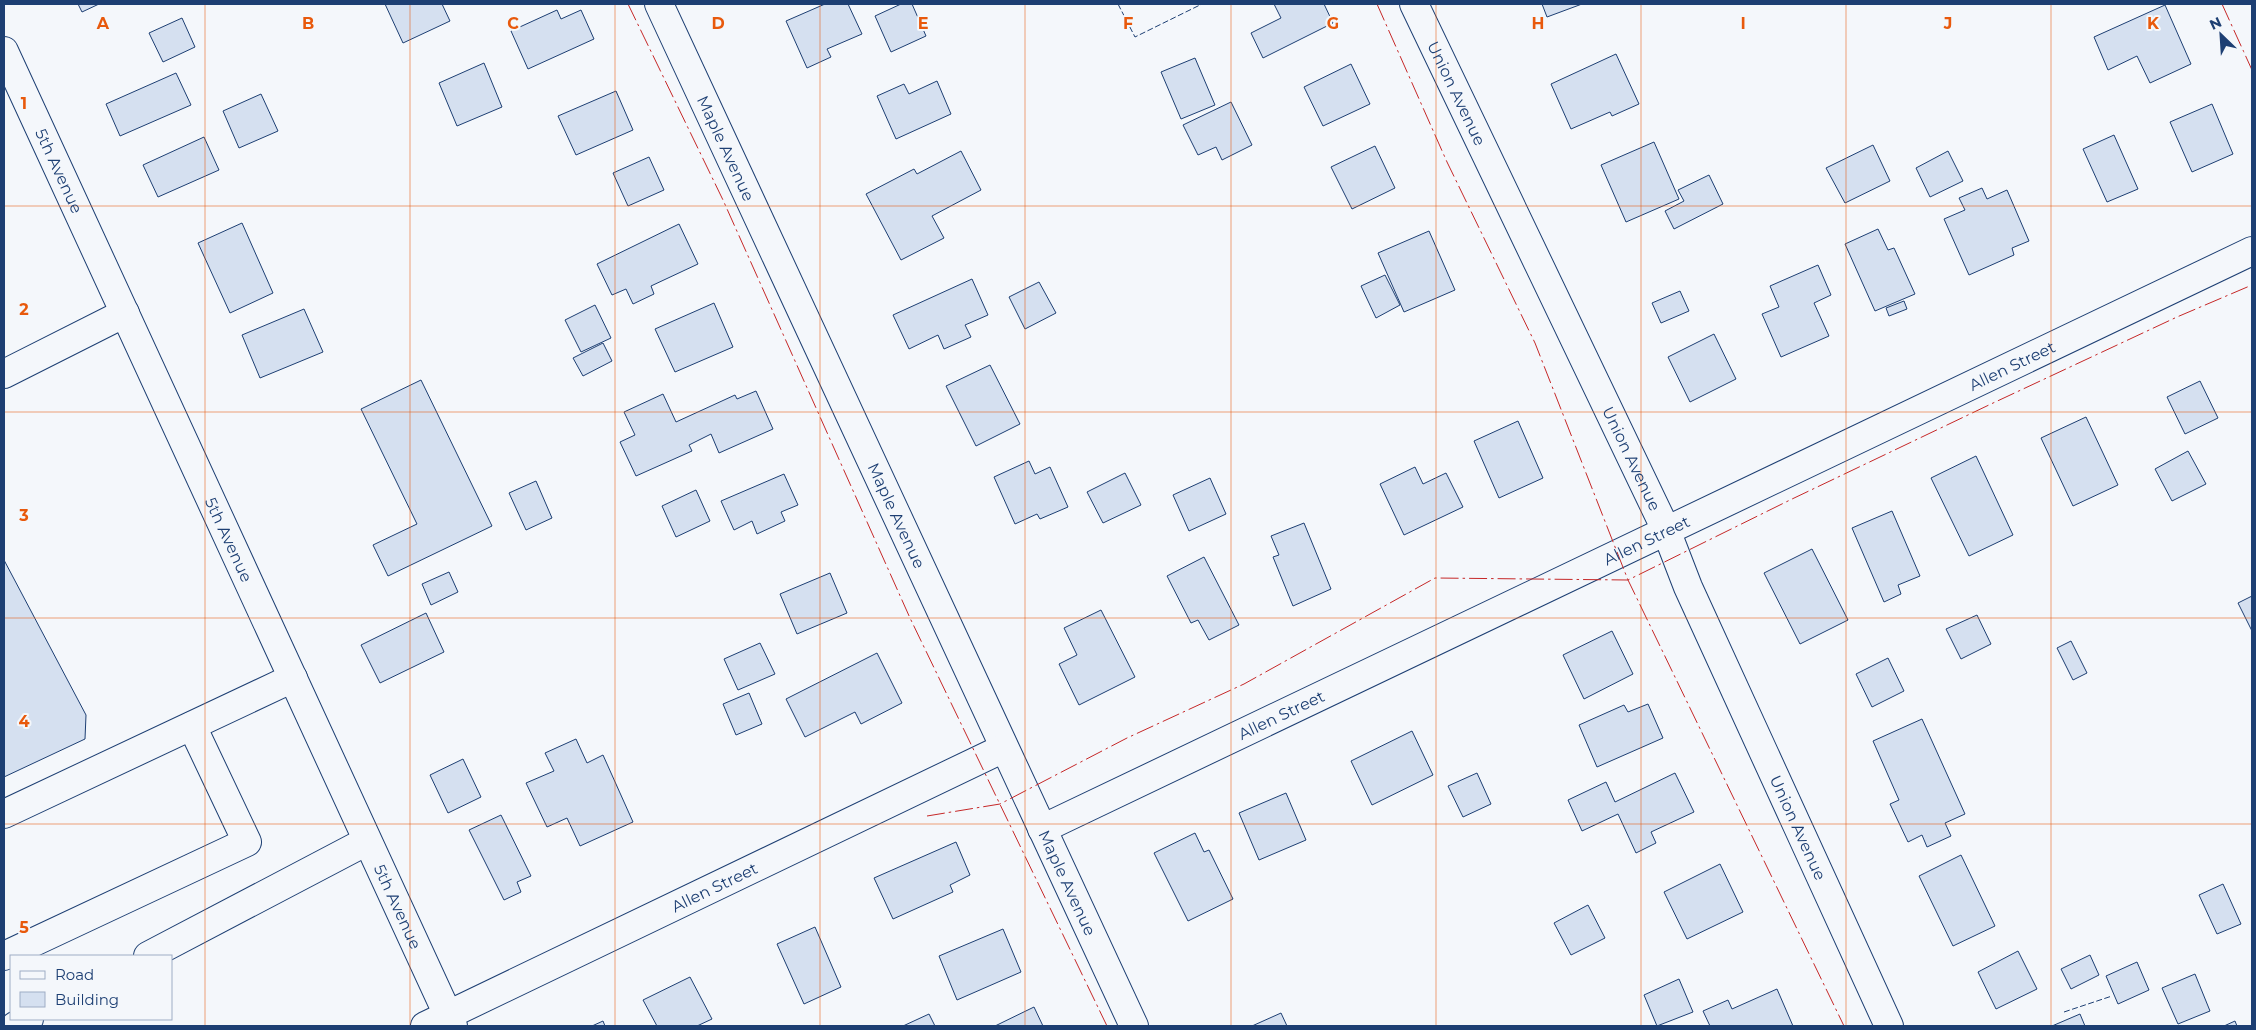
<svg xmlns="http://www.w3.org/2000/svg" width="2256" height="1030" font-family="Montserrat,sans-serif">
  <rect width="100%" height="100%" fill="#f4f7fb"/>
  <path fill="#d5e0f0" stroke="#1d3f73" d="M 78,4 L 99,4 L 82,12 Z
    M 385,4 L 442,4 L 450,21 L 403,43 Z
    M 825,4 L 848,4 L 862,34 L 827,49 L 831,57 L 807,68 L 786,21 Z
    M 901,4 L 912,4 L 926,36 L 891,52 L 875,16 Z
    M 1274,4 L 1324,4 L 1333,23 L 1263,58 L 1251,33 L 1281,18 Z
    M 1542,4 L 1582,4 L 1547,17 Z
    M 2165,5 L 2191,64 L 2150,83 L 2137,56 L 2108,70 L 2094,37 Z
    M 557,10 L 561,19 L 581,10 L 594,39 L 528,69 L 511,31 Z
    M 182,18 L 195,47 L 163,62 L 149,33 Z
    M 1616,54 L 1639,104 L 1612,116 L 1610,112 L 1571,129 L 1551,84 Z
    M 1195,58 L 1215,105 L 1181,119 L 1161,72 Z
    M 484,63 L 502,107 L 457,126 L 439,83 Z
    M 1351,64 L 1370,104 L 1323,126 L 1304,87 Z
    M 176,73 L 191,105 L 120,136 L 106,104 Z
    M 937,81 L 951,114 L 896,139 L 877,96 L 904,84 L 909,94 Z
    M 616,91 L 633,130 L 576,155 L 558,116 Z
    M 261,94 L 278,131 L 239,148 L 223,111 Z
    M 1231,102 L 1252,145 L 1222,160 L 1216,147 L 1198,155 L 1183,125 Z
    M 2212,104 L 2233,154 L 2192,172 L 2170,122 Z
    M 2114,135 L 2138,189 L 2107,202 L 2083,149 Z
    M 204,137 L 219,170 L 158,197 L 143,165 Z
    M 1654,142 L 1679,199 L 1626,222 L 1601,165 Z
    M 1873,145 L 1890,181 L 1845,203 L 1826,168 Z
    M 1375,146 L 1395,188 L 1352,209 L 1331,167 Z
    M 961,151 L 981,190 L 932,216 L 944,238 L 901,260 L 866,194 L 914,169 L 917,174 Z
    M 1948,151 L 1963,181 L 1930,197 L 1916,168 Z
    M 649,157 L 664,190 L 628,206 L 613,173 Z
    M 1709,175 L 1723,204 L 1674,229 L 1665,211 L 1684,201 L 1678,190 Z
    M 1982,188 L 1987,199 L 2007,190 L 2029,241 L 2012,248 L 2014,255 L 1969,275 L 1944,219 L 1965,210 L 1959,198 Z
    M 242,223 L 273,293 L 230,313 L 198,243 Z
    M 679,224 L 698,264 L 651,286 L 654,294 L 633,304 L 626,289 L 612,295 L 597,264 Z
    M 1878,229 L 1888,250 L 1894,248 L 1915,294 L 1875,311 L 1845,244 Z
    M 1429,231 L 1455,290 L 1404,312 L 1378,253 Z
    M 1818,265 L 1831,295 L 1814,303 L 1829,336 L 1781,357 L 1762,314 L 1779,307 L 1770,286 Z
    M 1385,275 L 1400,305 L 1376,318 L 1361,286 Z
    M 972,279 L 988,315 L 965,325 L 971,337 L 944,349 L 938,335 L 909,349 L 893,315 Z
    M 1039,282 L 1056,313 L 1025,329 L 1009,297 Z
    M 1680,291 L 1689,311 L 1661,323 L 1652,303 Z
    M 1904,301 L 1907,309 L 1889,316 L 1886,308 Z
    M 714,303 L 733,347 L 675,372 L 655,329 Z
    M 595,305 L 611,338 L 581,352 L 565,320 Z
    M 304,309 L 323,352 L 260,378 L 242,335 Z
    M 1714,334 L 1736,379 L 1690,402 L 1668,357 Z
    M 603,343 L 612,361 L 583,376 L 573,358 Z
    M 990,365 L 1020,424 L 976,446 L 946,386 Z
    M 421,380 L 492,526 L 388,576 L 373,545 L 417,524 L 361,409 Z
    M 2200,381 L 2218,418 L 2185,434 L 2167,397 Z
    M 756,391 L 773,429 L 719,453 L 711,434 L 689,445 L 692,451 L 636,476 L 620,442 L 635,435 L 624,412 L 663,394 L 676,422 L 735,395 L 737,399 Z
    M 2086,417 L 2118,485 L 2073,506 L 2041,438 Z
    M 1518,421 L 1543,478 L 1499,498 L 1474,441 Z
    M 2188,451 L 2206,484 L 2172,501 L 2155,469 Z
    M 1976,456 L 2013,535 L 1969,556 L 1931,478 Z
    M 1029,461 L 1035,474 L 1050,467 L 1068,507 L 1040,519 L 1037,514 L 1015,524 L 994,477 Z
    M 1415,467 L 1423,484 L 1446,473 L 1463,507 L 1404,535 L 1380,484 Z
    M 1125,473 L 1141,505 L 1103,523 L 1087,492 Z
    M 784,474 L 798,505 L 781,512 L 785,521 L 757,534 L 752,521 L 734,530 L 721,501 Z
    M 1210,478 L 1226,514 L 1189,531 L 1173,495 Z
    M 536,481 L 552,518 L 526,530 L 509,493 Z
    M 696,490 L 710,521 L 676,537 L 662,506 Z
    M 1892,511 L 1920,576 L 1898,585 L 1901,594 L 1884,602 L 1852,528 Z
    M 1304,523 L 1331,589 L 1293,606 L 1273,557 L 1279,555 L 1271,536 Z
    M 1812,549 L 1848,620 L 1800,644 L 1764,573 Z
    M 1204,557 L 1239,625 L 1209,640 L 1198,620 L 1191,623 L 1167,576 Z
    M 4,560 L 86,715 L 85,739 L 4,777 Z
    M 449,572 L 458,592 L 431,605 L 422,584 Z
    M 830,573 L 847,613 L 797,634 L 780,594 Z
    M 2252,596 L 2252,631 L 2238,603 Z
    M 1101,610 L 1135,677 L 1079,705 L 1059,664 L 1077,655 L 1064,628 Z
    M 426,613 L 444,652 L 380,683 L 361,645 Z
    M 1977,615 L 1991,644 L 1961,659 L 1946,629 Z
    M 1612,631 L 1633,674 L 1584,699 L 1563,655 Z
    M 2071,641 L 2087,673 L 2073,680 L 2057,648 Z
    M 760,643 L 775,674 L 738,690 L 724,659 Z
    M 877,653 L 902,703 L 861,724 L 855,712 L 805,737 L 786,699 Z
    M 1888,658 L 1904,691 L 1872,707 L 1856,674 Z
    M 749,693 L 762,724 L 736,735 L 723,704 Z
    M 1648,704 L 1663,738 L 1597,767 L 1579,725 L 1624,705 L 1628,712 Z
    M 1922,719 L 1965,814 L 1945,823 L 1951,836 L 1927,847 L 1922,835 L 1908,842 L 1890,804 L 1899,800 L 1873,741 Z
    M 1412,731 L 1433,775 L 1372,805 L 1351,761 Z
    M 576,739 L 587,763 L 603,755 L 633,822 L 580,846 L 567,818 L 547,827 L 526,783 L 554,771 L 545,753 Z
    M 463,759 L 481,797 L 448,813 L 430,775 Z
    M 1477,773 L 1491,804 L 1463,817 L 1448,786 Z
    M 1675,773 L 1694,812 L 1651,832 L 1656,843 L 1636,853 L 1618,814 L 1582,831 L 1568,800 L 1606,782 L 1615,802 Z
    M 1286,793 L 1306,840 L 1259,860 L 1239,813 Z
    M 501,815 L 531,876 L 517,882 L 521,892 L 504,900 L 469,830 Z
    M 1195,833 L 1204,852 L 1209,850 L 1233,899 L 1188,921 L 1154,853 Z
    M 956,842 L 970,875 L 950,885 L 953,892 L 893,919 L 874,878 Z
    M 1961,855 L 1995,926 L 1953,946 L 1919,876 Z
    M 1720,864 L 1743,912 L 1687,939 L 1664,892 Z
    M 2223,884 L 2241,924 L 2217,934 L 2199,895 Z
    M 1588,905 L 1605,938 L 1571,955 L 1554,923 Z
    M 815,927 L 841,987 L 804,1004 L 777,944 Z
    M 1003,929 L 1021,972 L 957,1000 L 939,956 Z
    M 2018,951 L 2037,989 L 1996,1009 L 1978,972 Z
    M 2090,955 L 2099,975 L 2071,989 L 2061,969 Z
    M 2137,962 L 2149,990 L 2118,1004 L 2106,976 Z
    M 2195,974 L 2210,1011 L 2178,1024 L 2162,988 Z
    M 690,977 L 712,1019 L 697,1026 L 657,1026 L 643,1000 Z
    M 1679,979 L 1693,1012 L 1657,1026 L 1644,995 Z
    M 1777,989 L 1793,1026 L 1710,1026 L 1703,1011 L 1728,1000 L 1732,1009 Z
    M 1034,1007 L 1043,1026 L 995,1026 Z
    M 1281,1013 L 1287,1026 L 1252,1026 Z
    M 929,1014 L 935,1026 L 903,1026 Z
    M 2080,1014 L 2085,1026 L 2052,1026 Z
    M 603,1021 L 605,1026 L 592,1026 Z
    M 2235,1021 L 2237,1026 L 2224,1026 Z"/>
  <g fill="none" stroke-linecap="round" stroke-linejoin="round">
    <defs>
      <g id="minor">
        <path id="s1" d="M 659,4 L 1134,1026"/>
        <path id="s2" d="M 1414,4 L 1666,530 L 1688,587 L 1889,1026"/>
        <path id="s3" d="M 4,51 L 453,1026"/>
        <path d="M 4,374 L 125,313"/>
        <path d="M 4,814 L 293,678"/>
        <path id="s4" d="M 1042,829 L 2252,251"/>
        <path d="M 4,956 L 247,842 L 192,726"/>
        <path d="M 148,956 L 367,841"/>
        <path d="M 15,1026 L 29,1019"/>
        <path id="s5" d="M 425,1026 L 1004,748"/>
      </g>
    </defs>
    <use href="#minor" stroke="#1d3f73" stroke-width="30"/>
    <use href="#minor" stroke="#f4f7fb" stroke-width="28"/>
    <path stroke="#1d3f73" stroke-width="1" stroke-dasharray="6 2.5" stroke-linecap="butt" d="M 1118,4 L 1135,37 L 1202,4
      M 2064,1012 L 2112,996"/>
    <path stroke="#c62828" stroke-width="1" stroke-dasharray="18 4 2.5 4" stroke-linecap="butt" d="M 628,4 L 723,200 L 910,618 L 1107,1026
      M 1377,4 L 1447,162 L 1535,343 L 1628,580 L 1844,1026
      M 2222,4 L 2252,70
      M 927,816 L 1000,804 L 1127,738 L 1244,684 L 1435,578 L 1628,580 L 1790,500 L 1991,404 L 2177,317 L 2252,285"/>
  </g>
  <path fill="none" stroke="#e8590c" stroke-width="1" stroke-opacity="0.55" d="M 205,4 L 205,1026M 410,4 L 410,1026M 615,4 L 615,1026M 820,4 L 820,1026M 1025,4 L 1025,1026M 1231,4 L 1231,1026M 1436,4 L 1436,1026M 1641,4 L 1641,1026M 1846,4 L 1846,1026M 2051,4 L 2051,1026M 4,206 L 2252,206M 4,412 L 2252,412M 4,618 L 2252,618M 4,824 L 2252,824"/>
  <g text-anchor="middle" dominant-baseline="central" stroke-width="4" stroke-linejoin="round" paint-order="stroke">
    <g font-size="16" fill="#1d3f73" stroke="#f4f7fb">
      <text stroke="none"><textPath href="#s2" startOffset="99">Union Avenue</textPath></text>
      <text stroke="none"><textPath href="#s1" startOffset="159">Maple Avenue</textPath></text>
      <text stroke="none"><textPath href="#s3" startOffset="132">5th Avenue</textPath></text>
      <text stroke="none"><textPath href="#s4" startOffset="1075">Allen Street</textPath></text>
      <text stroke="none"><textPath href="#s2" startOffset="504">Union Avenue</textPath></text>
      <text stroke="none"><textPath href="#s1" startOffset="564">Maple Avenue</textPath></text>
      <text stroke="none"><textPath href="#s3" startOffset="538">5th Avenue</textPath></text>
      <text stroke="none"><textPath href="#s4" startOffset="670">Allen Street</textPath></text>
      <text stroke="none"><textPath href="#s4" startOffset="265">Allen Street</textPath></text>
      <text stroke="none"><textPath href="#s2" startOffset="909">Union Avenue</textPath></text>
      <text stroke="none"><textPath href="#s1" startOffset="969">Maple Avenue</textPath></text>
      <text stroke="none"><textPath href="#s5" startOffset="321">Allen Street</textPath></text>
      <text stroke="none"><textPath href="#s3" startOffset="942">5th Avenue</textPath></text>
    </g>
  </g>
  <g font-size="16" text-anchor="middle" font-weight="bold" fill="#e8590c" stroke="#f4f7fb" stroke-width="4" stroke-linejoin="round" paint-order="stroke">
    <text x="103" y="29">A</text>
    <text x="308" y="29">B</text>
    <text x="513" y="29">C</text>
    <text x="718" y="29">D</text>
    <text x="923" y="29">E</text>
    <text x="1128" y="29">F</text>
    <text x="1333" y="29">G</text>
    <text x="1538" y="29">H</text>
    <text x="1743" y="29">I</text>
    <text x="1948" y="29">J</text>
    <text x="2153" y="29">K</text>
    <text x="24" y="109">1</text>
    <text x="24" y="315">2</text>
    <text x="24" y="521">3</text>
    <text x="24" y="727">4</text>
    <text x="24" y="933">5</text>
  </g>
  <rect width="2256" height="1030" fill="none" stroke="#1d3f73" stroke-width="10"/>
  <rect x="10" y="955" width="162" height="65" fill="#f4f7fb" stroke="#9eadc5"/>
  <rect x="20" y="971" width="25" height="8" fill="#f4f7fb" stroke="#9eadc5"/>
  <text x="55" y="980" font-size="15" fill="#1d3f73">Road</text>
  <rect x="20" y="992" width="25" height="15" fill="#d5e0f0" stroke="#9eadc5"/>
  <text x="55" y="1005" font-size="15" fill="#1d3f73">Building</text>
  <g transform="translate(2221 35) rotate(335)" stroke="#f4f7fb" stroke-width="4" paint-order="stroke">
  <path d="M0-4L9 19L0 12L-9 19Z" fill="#1d3f73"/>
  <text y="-8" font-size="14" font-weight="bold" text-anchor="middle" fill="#1d3f73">N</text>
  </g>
</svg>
